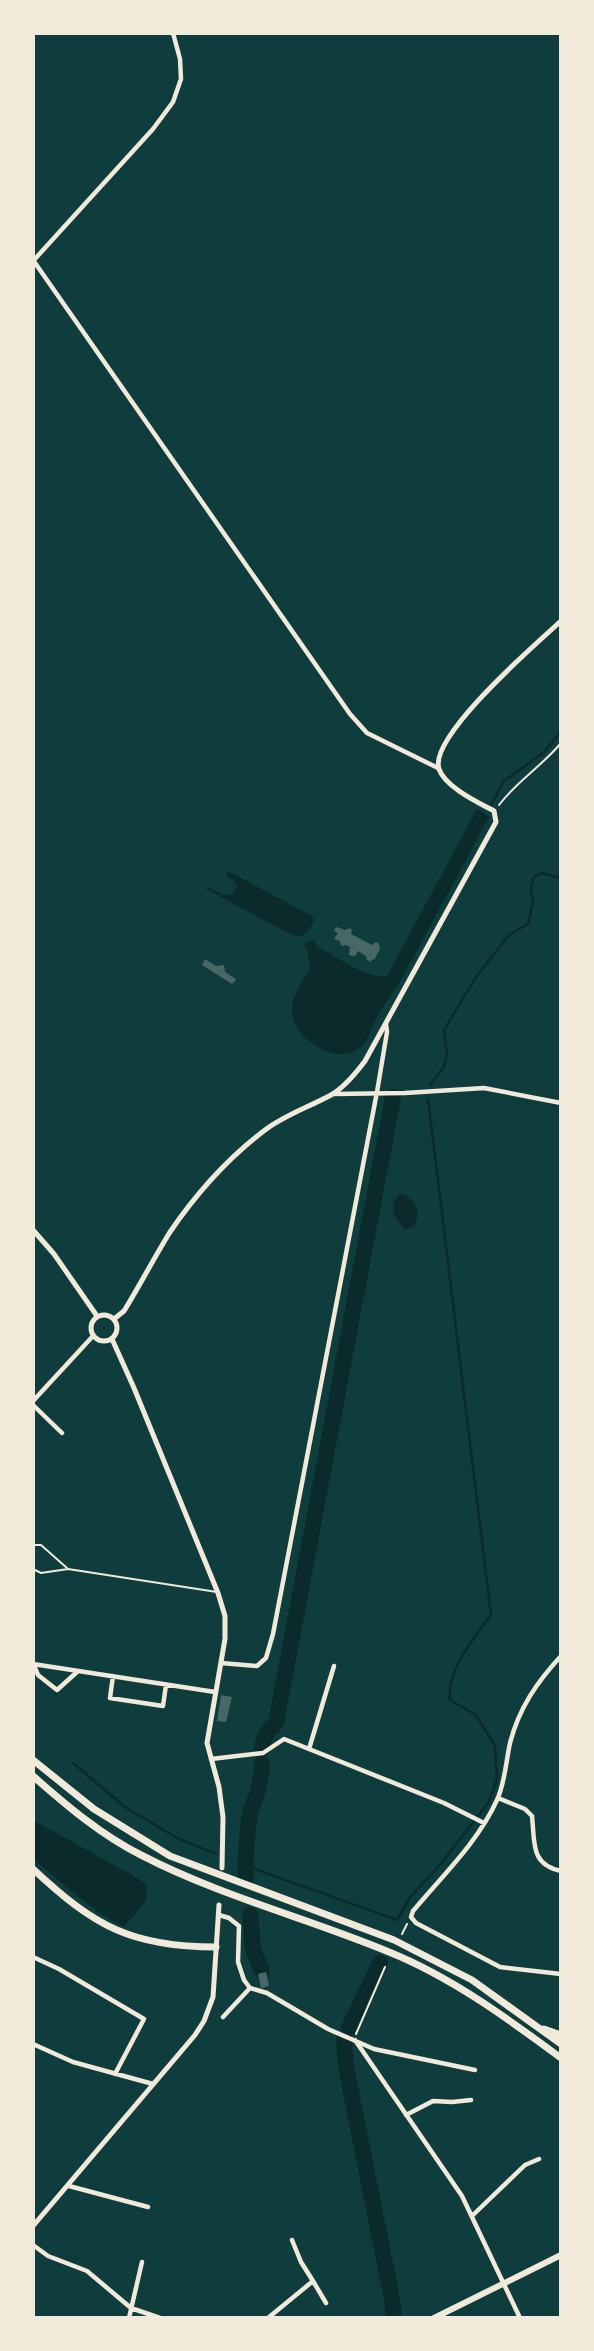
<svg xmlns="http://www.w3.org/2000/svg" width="594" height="2351" font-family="Mulish,sans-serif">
  <rect width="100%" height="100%" fill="#0f3d3e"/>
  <path fill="#0a2a2b" d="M 477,809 L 489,817 C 460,871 431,925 402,978 C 394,992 383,1005 376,1019 C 371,1028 369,1040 361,1047 C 339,1068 293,1039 292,1012 C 291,996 302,982 310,969 L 307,948 L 302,944 L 314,940 L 317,946 C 335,956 367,979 387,976 Z
    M 228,871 L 312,916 L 314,921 C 309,930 305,939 292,935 L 206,889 L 207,887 L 225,895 L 232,894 L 237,886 L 234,880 L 226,876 Z
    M 399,1194 L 405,1194 C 417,1205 421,1211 414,1227 L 405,1229 C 394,1218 388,1208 399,1194 Z
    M 33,1820 L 139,1879 L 147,1886 L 146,1901 L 124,1927 C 90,1910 62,1883 33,1858 Z"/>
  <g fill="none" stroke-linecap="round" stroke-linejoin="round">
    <path stroke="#0a2a2b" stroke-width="2.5" d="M 491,805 L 503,782 L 544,752 L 561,732
      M 430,1085 L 444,1067 L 447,1054 L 444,1030 L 476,977 L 509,935 L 528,924 L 533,901 L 531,890 L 533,878 L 541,873 L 561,878
      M 73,1763 L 125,1807 L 177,1838 L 216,1854
      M 238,1863 L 397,1920 L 411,1896 L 439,1866 L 489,1802 L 497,1779 L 495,1746 L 476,1715 L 450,1700 C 446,1671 474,1638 491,1615 L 428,1099"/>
    <path stroke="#0a2a2b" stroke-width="16" d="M 262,1749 C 262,1740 268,1729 276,1723 L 393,1097
      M 246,1879 C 245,1867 247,1818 252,1807 C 258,1794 261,1779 262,1764
      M 250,1915 L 253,1949 L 262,1971
      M 349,2028 L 380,1963
      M 344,2040 L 346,2067 L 392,2299 L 394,2318"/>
  </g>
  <path fill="#486865" d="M 336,927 L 345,930 L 350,928 L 352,930 L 351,934 L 372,945 L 376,942 L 379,944 L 380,949 L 374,960 L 372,959 L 371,962 L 366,959 L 367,957 L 358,951 L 355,956 L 349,955 L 350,947 L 346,945 L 341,946 L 340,941 L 334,939 L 338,933 L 334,931 Z
    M 205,959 L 216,966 L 224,965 L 225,972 L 236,979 L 232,984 L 202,965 Z
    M 221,1695 L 232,1697 L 226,1722 L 217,1721 Z
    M 266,1972 L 269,1986 L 261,1988 L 258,1974 Z"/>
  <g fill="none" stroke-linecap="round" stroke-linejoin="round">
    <path stroke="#f1e9da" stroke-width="2" d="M 499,805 C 517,781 542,766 561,743
      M 402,1934 L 407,1924
      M 356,2034 L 385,1967"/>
    <path stroke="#f1e9da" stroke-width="2" d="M 33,1545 L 41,1545 L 67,1568
      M 33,1569 L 41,1573 L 68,1569 L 217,1592"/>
    <path stroke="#f1e9da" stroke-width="4.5" d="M 33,260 L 350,714 L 367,733 L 438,768
      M 34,260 L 153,129 L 173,102 L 181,79 L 180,59 L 173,33
      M 334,1094 L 405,1093 L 484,1088 L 561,1103
      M 33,1401 L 93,1336
      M 33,1405 L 62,1433
      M 561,1656 C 537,1682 519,1708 510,1743 C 506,1761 505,1783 497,1800 C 478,1842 442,1876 413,1911 L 411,1917 L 416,1923 L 500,1967 L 561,1974
      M 221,1663 L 257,1666 L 266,1658 L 273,1634 L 377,1092 L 387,1032 L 386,1024
      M 33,1664 L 215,1692
      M 34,1665 L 38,1675 L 57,1690 L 77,1672
      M 113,1676 L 110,1698 L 163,1706 L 166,1685
      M 309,1749 L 334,1666
      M 211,1759 L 263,1753 L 284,1739 L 444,1803 L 484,1823
      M 498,1798 L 525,1809 L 532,1816 C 535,1843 530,1864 561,1871
      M 219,1915 L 229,1918 L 239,1926 L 238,1962 L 244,1980 L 250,1988 L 267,1993 L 328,2029 L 374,2049 L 475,2070
      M 33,1957 L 59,1969 L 144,2019 L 115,2074
      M 223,2017 L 250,1988
      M 355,2040 L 462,2196 L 520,2318
      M 33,2044 L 73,2062 L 153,2084
      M 406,2115 L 433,2101 L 452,2102 L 471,2100
      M 69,2186 L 148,2207
      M 473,2215 L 525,2165 L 539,2159
      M 33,2245 L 48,2256 L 87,2271 L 131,2308 L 160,2318
      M 313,2281 L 326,2303
      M 129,2318 L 142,2262
      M 268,2318 L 313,2281 L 301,2262 L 292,2240"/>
    <path stroke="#f1e9da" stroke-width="5" d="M 33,1230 L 54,1254 L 97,1316
      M91 1328a13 13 0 1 1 26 0a13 13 0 1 1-26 0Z
      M 114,1319 L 124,1311 C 140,1285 154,1258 170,1232 C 196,1194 228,1158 265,1130 C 285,1115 309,1107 331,1095 C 345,1087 356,1073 365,1061 L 496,822 L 494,811 C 479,803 445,787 439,769 C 428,737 537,643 561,621
      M 112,1339 L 134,1388 L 218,1593 L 225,1616 L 225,1639 L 207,1743 L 219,1787 L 223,1817 L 222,1868
      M 33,2226 L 195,2035 L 204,2021 L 213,1997 L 219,1905"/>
    <path stroke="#f1e9da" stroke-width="6" d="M 434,2318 L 561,2255"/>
    <path stroke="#f1e9da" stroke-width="7" d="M 33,1760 L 94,1809 L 170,1856 L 394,1940 L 472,1980 L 561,2044
      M 33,1776 C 66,1805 101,1835 141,1855 C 220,1896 307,1918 389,1952 C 451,1977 507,2018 561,2058
      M 33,1869 C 94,1926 131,1947 216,1947
      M 544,2029 L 561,2035"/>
  </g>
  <rect width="594" height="2351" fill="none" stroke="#f1e9da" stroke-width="70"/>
</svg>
